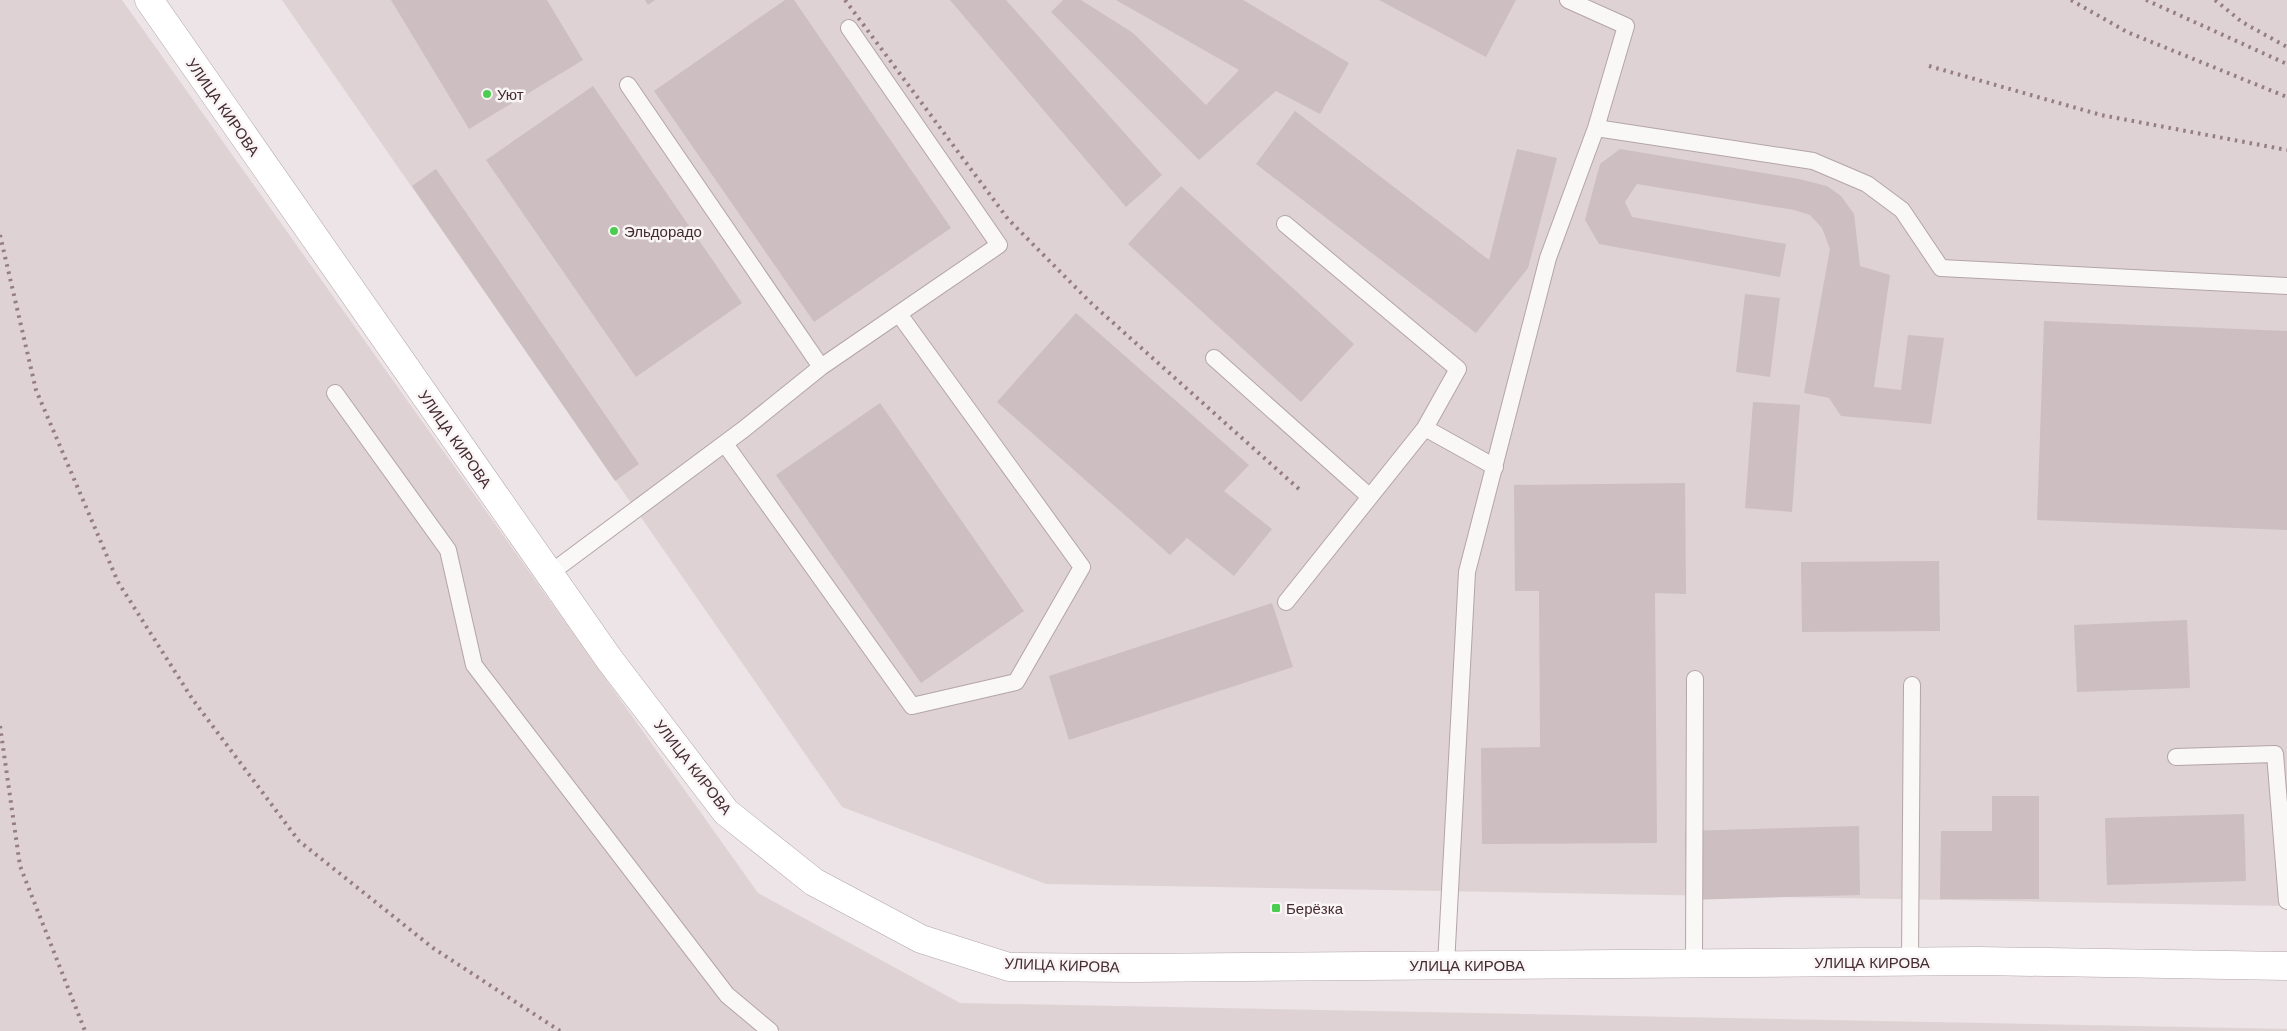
<svg xmlns="http://www.w3.org/2000/svg" width="2287" height="1031" font-family="Helvetica,sans-serif">
  <rect width="100%" height="100%" fill="#ece4e6"/>
  <path fill="#ded2d4" d="M 0,0 L 122,0 L 758,893 L 960,1003 L 2287,1029 L 2287,1031 L 0,1031 Z
    M 282,0 L 2287,0 L 2287,906 L 1046,884 L 842,807 Z"/>
  <path fill="#ccbec1" d="M 391,0 L 547,0 L 583,60 L 469,129 Z
    M 645,0 L 655,0 L 648,5 Z
    M 785,0 L 794,0 L 951,228 L 814,322 L 654,91 Z
    M 950,0 L 1006,0 L 1162,175 L 1126,207 Z
    M 1063,0 L 1081,0 L 1133,33 L 1206,105 L 1239,70 L 1116,0 L 1243,0 L 1349,63 L 1320,114 L 1276,91 L 1199,160 L 1051,12 Z
    M 1379,0 L 1516,0 L 1486,57 Z
    M 593,86 L 742,303 L 636,377 L 486,160 Z
    M 1295,111 L 1489,260 L 1517,149 L 1557,158 L 1528,268 L 1476,333 L 1256,164 Z
    M 1620,149 L 1799,179 L 1827,186 L 1841,196 L 1854,214 L 1860,266 L 1890,275 L 1874,387 L 1901,390 L 1908,335 L 1944,338 L 1931,424 L 1841,416 L 1829,398 L 1804,393 L 1830,249 L 1822,228 L 1810,215 L 1794,210 L 1637,184 L 1625,202 L 1632,217 L 1786,244 L 1780,277 L 1599,244 L 1585,220 L 1600,164 Z
    M 436,169 L 639,464 L 615,481 L 412,186 Z
    M 1181,186 L 1354,344 L 1301,402 L 1128,244 Z
    M 1745,294 L 1780,298 L 1770,377 L 1736,372 Z
    M 1076,313 L 1249,465 L 1224,491 L 1272,529 L 1234,576 L 1187,538 L 1170,555 L 997,402 Z
    M 2044,321 L 2287,331 L 2287,530 L 2037,520 Z
    M 1753,402 L 1800,405 L 1792,512 L 1745,508 Z
    M 880,403 L 1024,611 L 921,683 L 776,475 Z
    M 1685,483 L 1686,594 L 1655,593 L 1657,843 L 1482,844 L 1481,748 L 1540,747 L 1539,591 L 1515,591 L 1514,485 Z
    M 1939,561 L 1940,631 L 1802,632 L 1801,562 Z
    M 1272,603 L 1293,667 L 1069,740 L 1049,676 Z
    M 2187,620 L 2190,688 L 2077,692 L 2074,625 Z
    M 1992,796 L 2039,796 L 2039,899 L 1940,899 L 1941,831 L 1992,831 Z
    M 2244,814 L 2246,881 L 2107,885 L 2105,818 Z
    M 1859,826 L 1860,895 L 1687,900 L 1685,831 Z"/>
  <g fill="none" stroke-linecap="round" stroke-linejoin="round">
    <defs>
      <path id="lane" d="M 1568,0 L 1626,26 L 1596,128
        M 628,85 L 821,367
        M 1285,224 L 1458,369 L 1425,428 L 1495,467
        M 1214,358 L 1370,497
        M 335,393 L 448,550 L 474,665 L 727,995 L 770,1031
        M 725,444 L 912,706 L 1016,682 L 1082,567 L 899,314
        M 549,574 L 744,429 L 821,367 L 999,245 L 849,28
        M 1286,602 L 1425,428
        M 2176,757 L 2275,754 L 2287,901
        M 1910,961 L 1912,685
        M 1694,963 L 1695,679
        M 1446,965 L 1467,572 L 1548,258 L 1596,128 L 1813,161 L 1867,184 L 1902,210 L 1941,268 L 2287,286"/>
      <path id="secondary" d="M 149,0 L 609,659 L 726,812 L 814,882 L 921,939 L 1009,967 L 1133,968 L 1979,961 L 2287,966"/>
    </defs>
    <use href="#lane" stroke="#b3a5a8" stroke-width="18"/>
    <use href="#secondary" stroke="#b3a5a8" stroke-width="29"/>
    <use href="#lane" stroke="#faf7f7" stroke-width="16"/>
    <use href="#secondary" stroke="#fff" stroke-width="28"/>
    <path stroke="#957d82" stroke-width="4" stroke-dasharray="2.5 5" stroke-linecap="butt" d="M 845,0 L 1008,219 L 1090,302 L 1300,490
      M 2071,0 L 2127,32 L 2287,97
      M 2146,0 L 2287,64
      M 2215,0 L 2242,22 L 2287,47
      M 1929,66 L 2101,115 L 2287,150
      M 0,235 L 36,390 L 118,582 L 193,700 L 299,841 L 433,948 L 560,1031
      M 0,726 L 20,866 L 85,1031"/>
  </g>
  <g fill="#4bce4f" stroke="#f9f4f5" stroke-width="2">
    <circle cx="487" cy="94" r="5"/>
    <circle cx="614" cy="231" r="5"/>
    <rect x="1271" y="903" width="10" height="10" rx="2.5"/>
  </g>
  <g text-anchor="middle" dominant-baseline="central" stroke-width="5" stroke-linejoin="round" paint-order="stroke">
    <g font-size="15" fill="#442b30" stroke="#f9f4f5" text-anchor="start">
      <text x="497" y="94">Уют</text>
      <text x="624" y="231">Эльдорадо</text>
      <text x="1286" y="908">Берёзка</text>
    </g>
    <g font-size="15" fill="#442b30" stroke="#f9f4f5">
      <text transform="translate(223 107) rotate(55)">УЛИЦА КИРОВА</text>
      <text transform="translate(455 439) rotate(55)">УЛИЦА КИРОВА</text>
      <text transform="translate(693 767) rotate(52)">УЛИЦА КИРОВА</text>
      <text x="1872" y="962">УЛИЦА КИРОВА</text>
      <text transform="translate(1062 965) rotate(2)">УЛИЦА КИРОВА</text>
      <text x="1467" y="965">УЛИЦА КИРОВА</text>
    </g>
  </g>
</svg>
